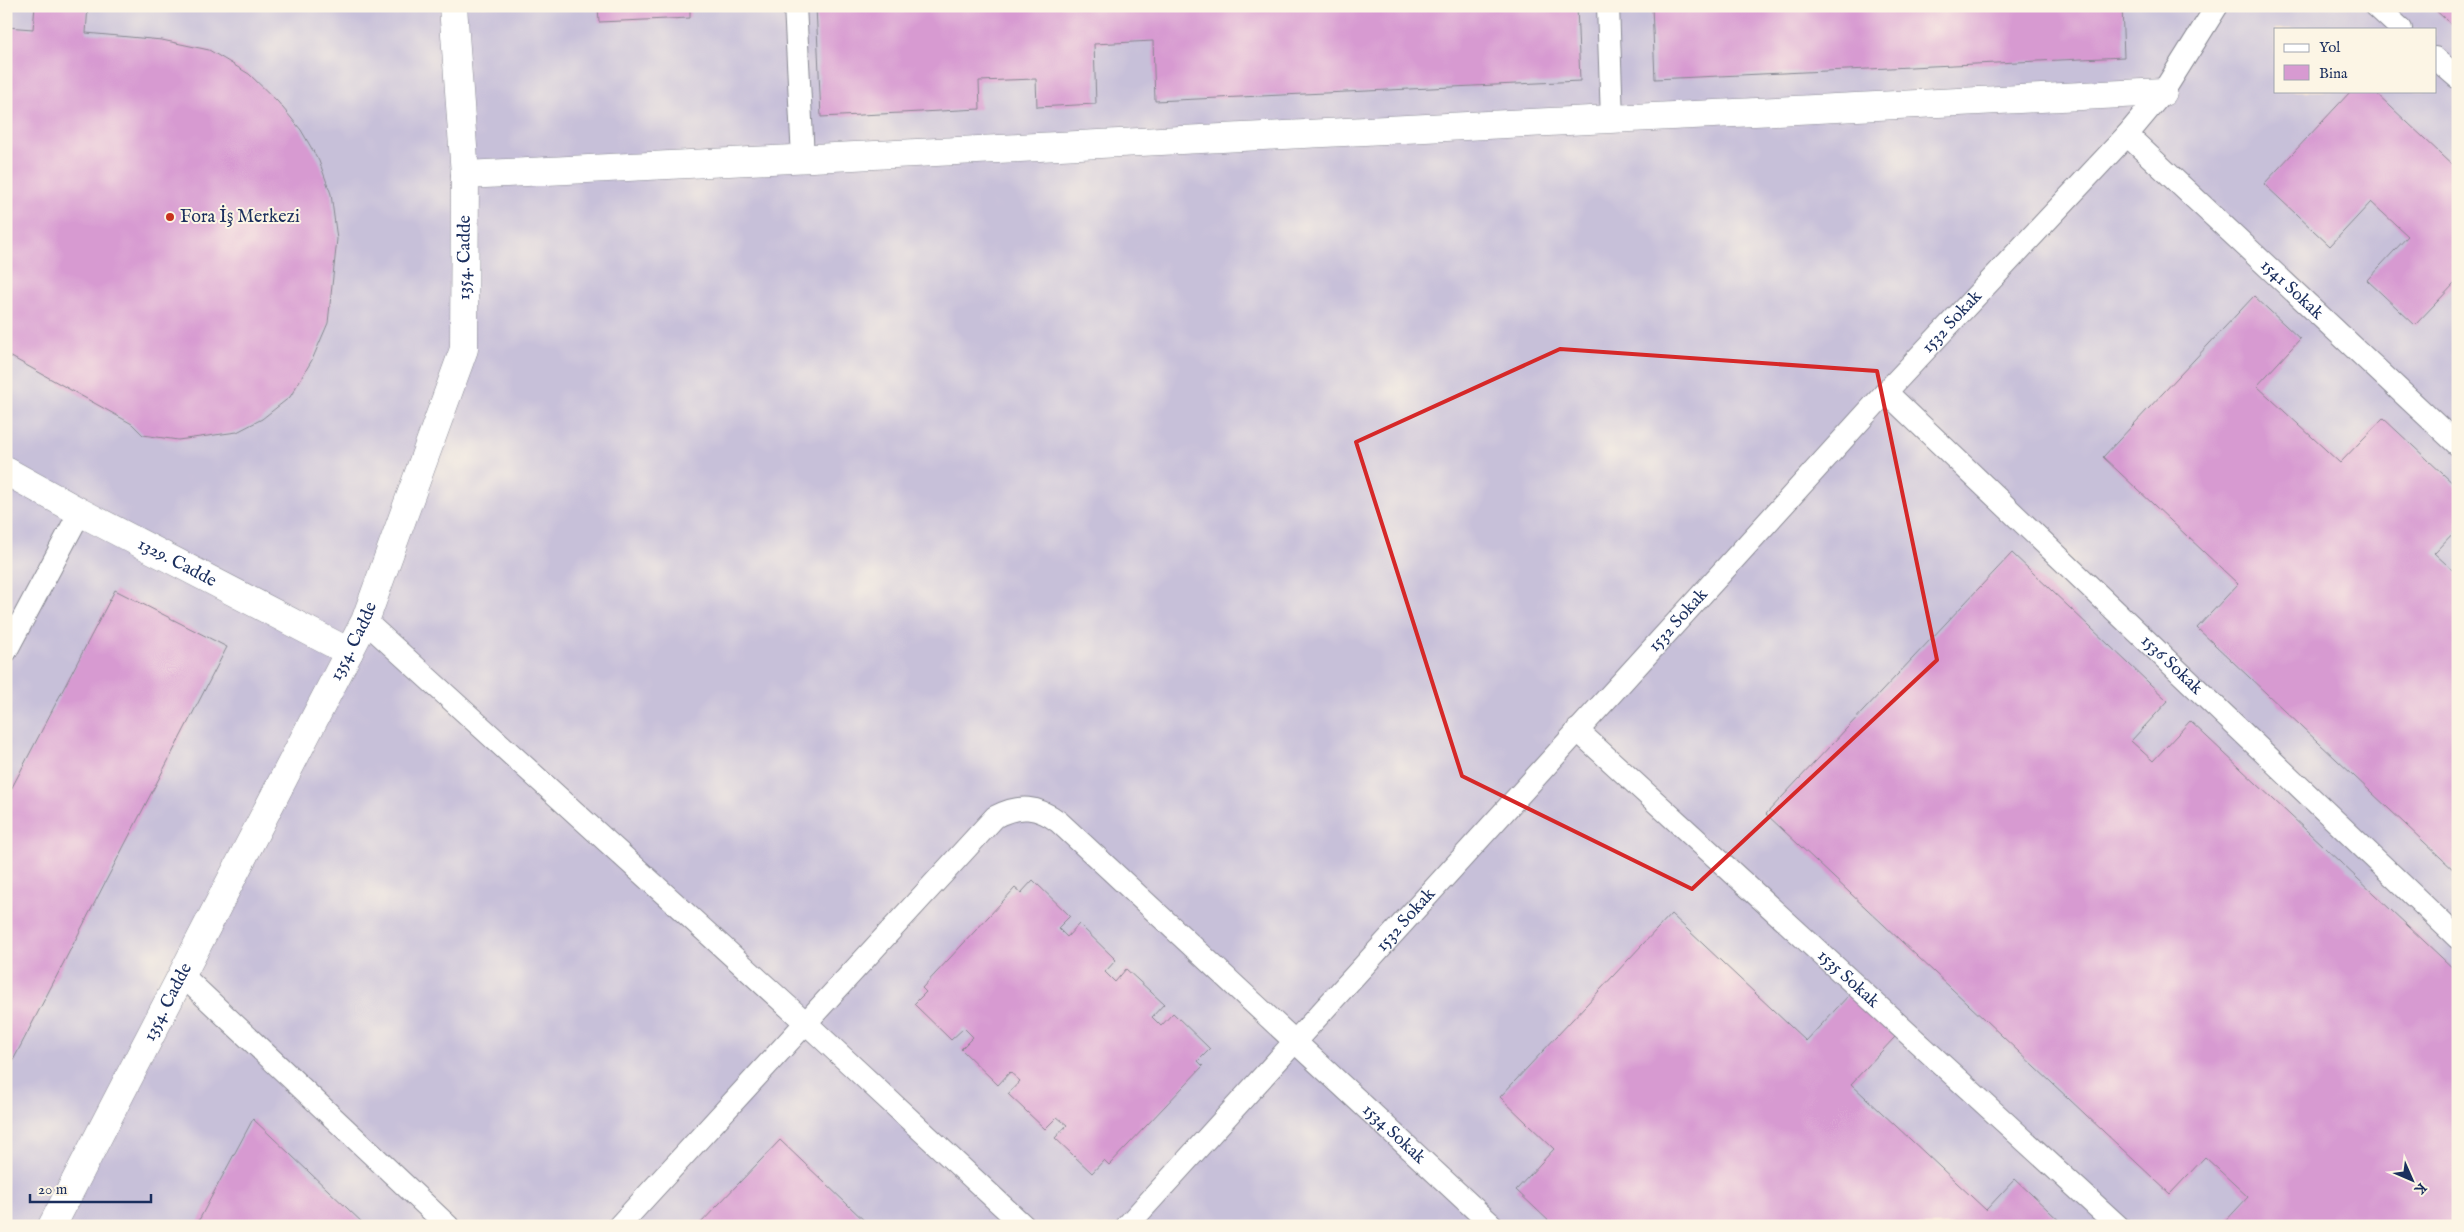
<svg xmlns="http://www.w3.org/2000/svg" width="2464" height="1232" font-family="'IM FELL English',serif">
  <rect width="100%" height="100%" fill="#fcf5e5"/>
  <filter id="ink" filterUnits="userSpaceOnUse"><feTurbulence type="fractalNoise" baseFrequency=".02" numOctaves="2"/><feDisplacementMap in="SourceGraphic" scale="10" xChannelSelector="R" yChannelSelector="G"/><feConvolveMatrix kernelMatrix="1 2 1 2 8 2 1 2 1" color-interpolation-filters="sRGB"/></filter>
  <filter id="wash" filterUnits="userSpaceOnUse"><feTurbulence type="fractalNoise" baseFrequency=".0096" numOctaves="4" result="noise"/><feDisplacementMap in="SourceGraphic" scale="20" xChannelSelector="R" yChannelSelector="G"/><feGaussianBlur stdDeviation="1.12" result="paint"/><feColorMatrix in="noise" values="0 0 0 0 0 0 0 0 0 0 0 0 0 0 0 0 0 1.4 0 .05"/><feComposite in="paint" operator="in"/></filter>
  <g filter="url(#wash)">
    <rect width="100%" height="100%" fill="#f6e0c5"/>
    <path fill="#c7c0d9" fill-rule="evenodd" d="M 6,6 L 2458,6 L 2458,1226 L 6,1226 ZM 2275,29 L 2435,29 L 2435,91 L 2275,91 Z"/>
    <g id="blocks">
      <path fill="#d79ad1" d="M 35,6 L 88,6 L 86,33 L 162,40 L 209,50 L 249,74 L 278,102 L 301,130 L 319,161 L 331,194 L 337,239 L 328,323 L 312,360 L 290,397 L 262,419 L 237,432 L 178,440 L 143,435 L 132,424 L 6,354 L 6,27 L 33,29 Z
        M 598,6 L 690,6 L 690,18 L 599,22 Z
        M 816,6 L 1577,6 L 1580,81 L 1155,101 L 1153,41 L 1094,44 L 1096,104 L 1037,107 L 1036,79 L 979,81 L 980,109 L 821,117 Z
        M 1652,6 L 2122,6 L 2124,57 L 1655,79 Z
        M 2431,6 L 2458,6 L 2458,31 Z
        M 2351,91 L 2374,91 L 2458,170 L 2458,283 L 2456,282 L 2415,325 L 2367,280 L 2408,236 L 2371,202 L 2330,246 L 2264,184 Z
        M 2254,296 L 2300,339 L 2257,386 L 2340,463 L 2383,418 L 2458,488 L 2458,528 L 2434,553 L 2458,575 L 2458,874 L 2197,628 L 2238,584 L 2103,457 Z
        M 2012,553 L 2168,701 L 2131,741 L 2153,761 L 2190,721 L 2458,973 L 2458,1226 L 2221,1226 L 2248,1197 L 2205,1157 L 2170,1194 L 1766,814 Z
        M 115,590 L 227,647 L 6,1074 L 6,799 Z
        M 1033,880 L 1070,916 L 1058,928 L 1067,937 L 1079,924 L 1116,960 L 1105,972 L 1115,982 L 1126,969 L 1164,1004 L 1152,1017 L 1161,1026 L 1173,1013 L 1210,1049 L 1198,1061 L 1203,1066 L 1109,1165 L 1104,1160 L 1092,1173 L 1055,1138 L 1067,1125 L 1057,1117 L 1045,1129 L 1008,1094 L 1020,1081 L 1010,1072 L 998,1085 L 961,1049 L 973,1037 L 964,1028 L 951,1040 L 914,1004 L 926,992 L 922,988 L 1015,888 L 1021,893 Z
        M 1671,914 L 1806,1041 L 1850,994 L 1895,1037 L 1851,1084 L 1986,1210 L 2015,1179 L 2065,1226 L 1554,1226 L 1516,1190 L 1554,1149 L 1500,1097 Z
        M 253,1119 L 366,1226 L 205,1226 L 198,1222 Z
        M 780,1140 L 870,1226 L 698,1226 Z"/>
    </g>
  </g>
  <g filter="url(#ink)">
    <use href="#blocks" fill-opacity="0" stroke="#888892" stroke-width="1"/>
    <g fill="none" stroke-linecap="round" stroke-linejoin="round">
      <defs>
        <g id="service">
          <path d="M 795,6 L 803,158"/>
          <path d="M 1608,6 L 1612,119"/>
          <path d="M 2376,6 L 2401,29"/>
          <path d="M 2435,58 L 2458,78"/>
          <path id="s1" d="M 2127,135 L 2458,445"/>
          <path id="s2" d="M 1886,392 L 2458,938"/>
          <path d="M 365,621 L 806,1023 L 1024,1226"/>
          <path d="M 6,651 L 80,512"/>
          <path id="s3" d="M 1577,730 L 2118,1226"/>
          <path d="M 182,975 L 448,1226"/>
          <path id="s4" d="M 619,1226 L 995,817 C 1019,804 1038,806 1059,822 L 1493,1226"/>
          <path id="s5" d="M 1127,1226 L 1886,392 L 2127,135 L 2163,92 L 2217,6"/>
        </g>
        <g id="minor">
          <path d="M 465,175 L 2163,92"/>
          <path id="s6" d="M 6,471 L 80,512 L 349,652"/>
        </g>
        <g id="secondary">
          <path id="s7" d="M 52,1226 L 365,621 L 464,349 L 465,175 L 453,6"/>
        </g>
      </defs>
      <use href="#service" stroke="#888892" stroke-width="24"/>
      <use href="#minor" stroke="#888892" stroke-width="29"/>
      <use href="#secondary" stroke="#888892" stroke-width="29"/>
      <use href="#service" stroke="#fff" stroke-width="22"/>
      <use href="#minor" stroke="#fff" stroke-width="28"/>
      <use href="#secondary" stroke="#fff" stroke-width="28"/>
    </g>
  </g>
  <path fill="none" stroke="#d62828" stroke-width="4" stroke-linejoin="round" d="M 1560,349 L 1877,371 L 1937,660 L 1692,889 L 1462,776 L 1356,442 Z"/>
  <circle fill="#c8321e" stroke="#fcf5e5" stroke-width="2" cx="170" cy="217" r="5"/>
  <g text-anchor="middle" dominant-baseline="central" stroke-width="4" stroke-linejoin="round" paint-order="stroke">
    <g font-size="18" fill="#1b2f5e" stroke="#fcf5e5" text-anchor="start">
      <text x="180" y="217">Fora İş Merkezi</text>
    </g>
    <g font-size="18" fill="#1b2f5e" stroke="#fcf5e5">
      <text stroke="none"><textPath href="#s7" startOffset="1062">1354. Cadde</textPath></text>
      <text stroke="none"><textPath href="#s1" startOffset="226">1541 Sokak</textPath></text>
      <text stroke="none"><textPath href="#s5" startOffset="1224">1532 Sokak</textPath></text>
      <text stroke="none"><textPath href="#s6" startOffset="194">1329. Cadde</textPath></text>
      <text stroke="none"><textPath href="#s5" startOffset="819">1532 Sokak</textPath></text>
      <text stroke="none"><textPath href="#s7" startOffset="658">1354. Cadde</textPath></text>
      <text stroke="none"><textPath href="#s2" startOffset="395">1536 Sokak</textPath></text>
      <text stroke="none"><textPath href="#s5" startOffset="414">1532 Sokak</textPath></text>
      <text stroke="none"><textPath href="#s3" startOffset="368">1535 Sokak</textPath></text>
      <text stroke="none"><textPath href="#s7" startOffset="252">1354. Cadde</textPath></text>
      <text stroke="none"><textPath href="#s4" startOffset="1082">1534 Sokak</textPath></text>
    </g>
  </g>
  <rect width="2464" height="1232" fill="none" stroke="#fcf5e5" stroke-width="25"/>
  <rect x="2274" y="28" width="162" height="65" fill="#fcf5e5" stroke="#a2a6af"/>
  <rect x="2284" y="44" width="25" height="8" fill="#ffffff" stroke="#a2a6af"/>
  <text x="2319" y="52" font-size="15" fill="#1b2f5e">Yol</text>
  <rect x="2284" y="65" width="25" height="15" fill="#d79ad1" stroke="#a2a6af"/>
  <text x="2319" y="78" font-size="15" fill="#1b2f5e">Bina</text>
  <g transform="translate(2412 1180) rotate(135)" stroke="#fcf5e5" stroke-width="4" paint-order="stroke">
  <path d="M0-4L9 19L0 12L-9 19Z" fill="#1b2f5e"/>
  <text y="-8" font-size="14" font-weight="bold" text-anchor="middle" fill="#1b2f5e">K</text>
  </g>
  <path d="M30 1194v8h121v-8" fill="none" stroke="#1b2f5e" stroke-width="2.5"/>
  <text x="38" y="1194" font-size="15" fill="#1b2f5e" stroke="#fcf5e5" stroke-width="4" paint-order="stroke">20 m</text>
</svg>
